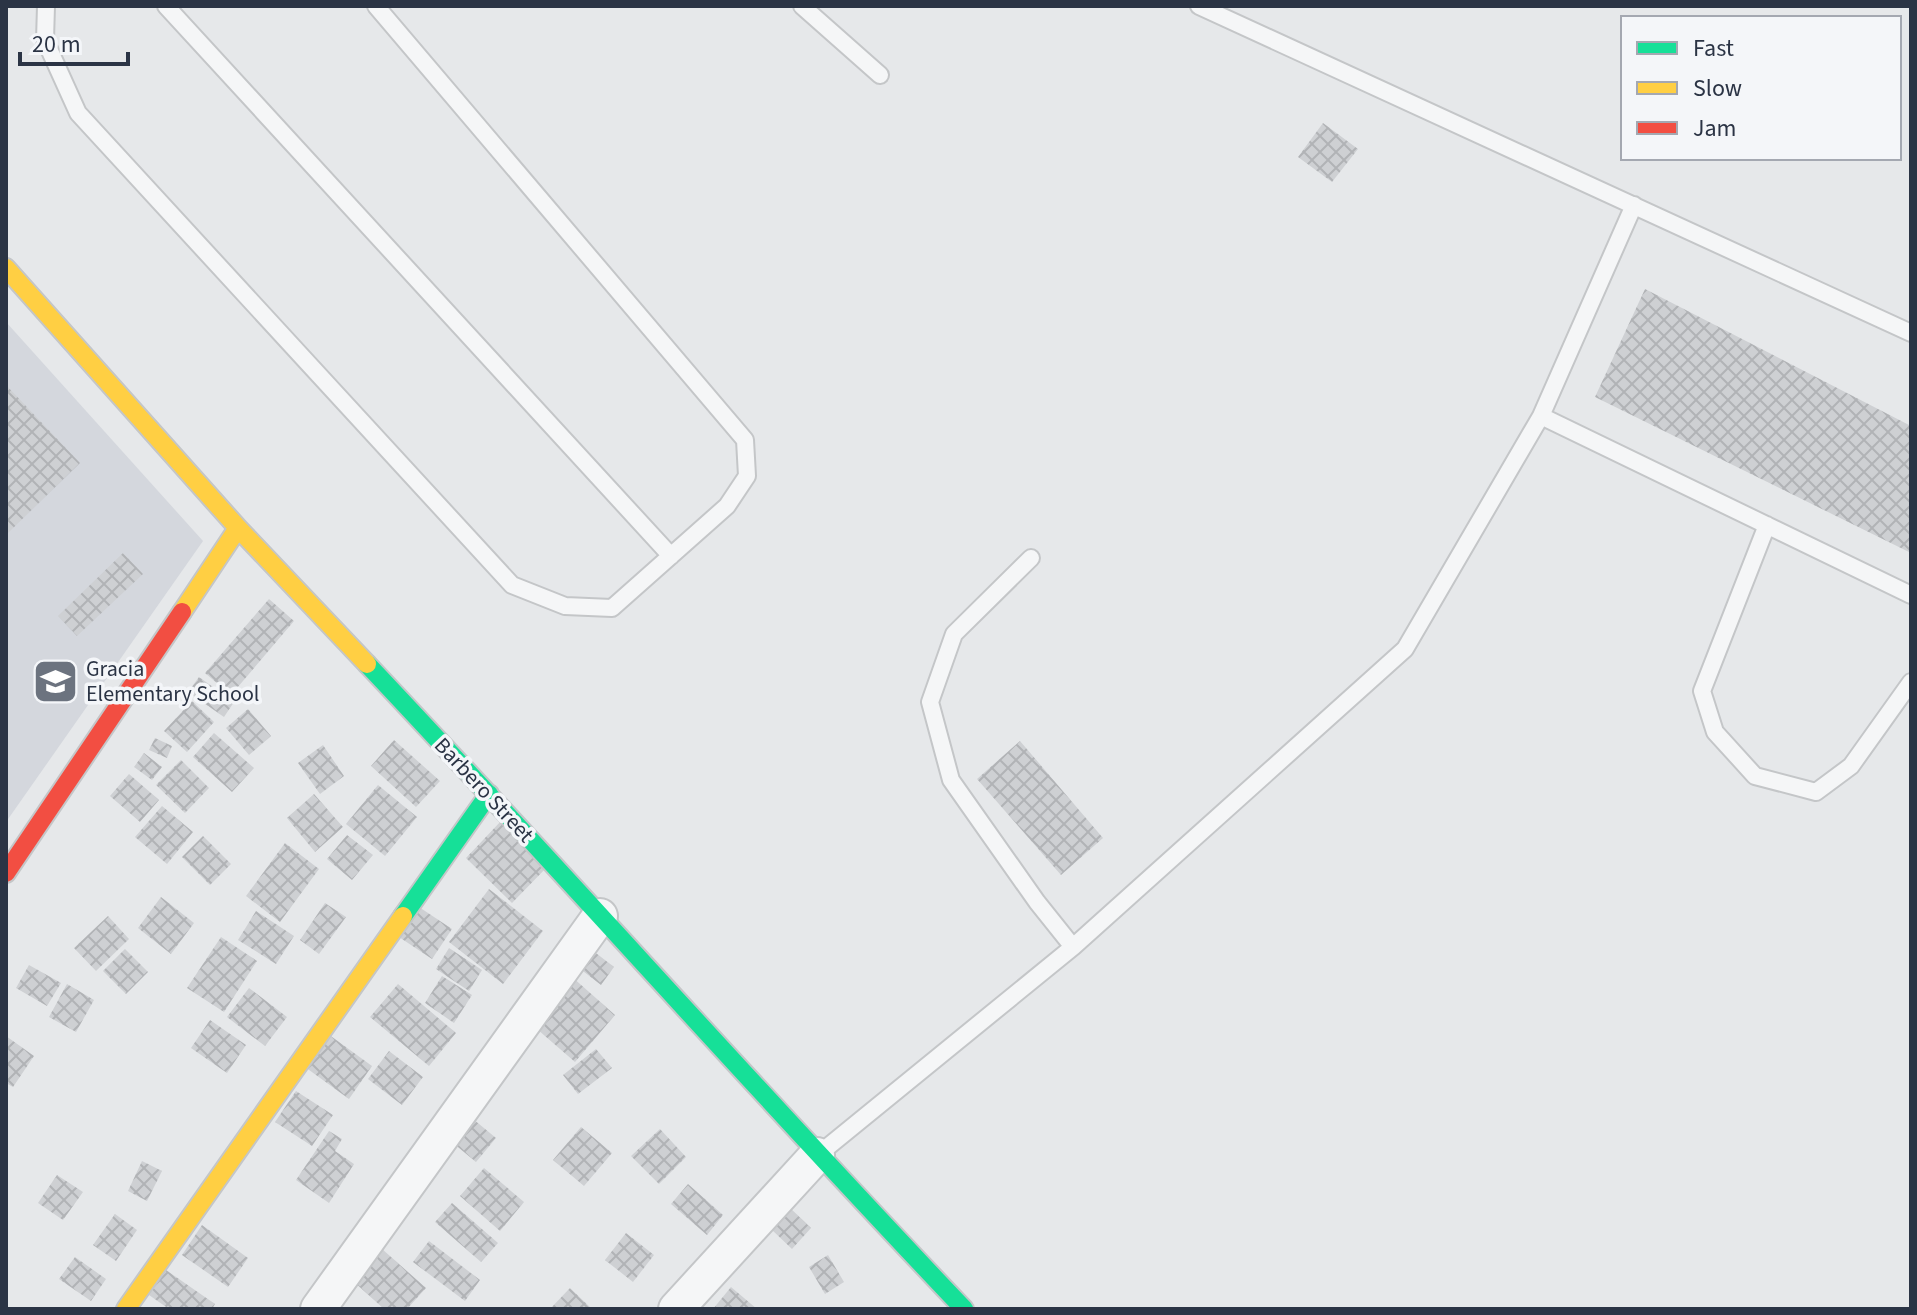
<svg xmlns="http://www.w3.org/2000/svg" width="1917" height="1315" font-family="'Source Sans 3',sans-serif">
  <defs>
    <pattern id="building-cross-hatch" width="8" height="8" patternUnits="userSpaceOnUse" patternTransform="scale(2)"><rect width="8" height="8" fill="#ced0d3"/><path d="M0 0l8 8M0 8l8-8" fill="none" stroke="#b1b3b6"/></pattern>
  </defs>
  <rect width="100%" height="100%" fill="#e6e8ea"/>
  <path fill="#d4d7dd" d="M 6,322 L 203,541 L 6,822 Z"/>
  <path fill="url(#building-cross-hatch)" d="M 1323,123 L 1358,149 L 1332,182 L 1298,157 Z
    M 1645,289 L 1911,426 L 1911,553 L 1595,397 Z
    M 6,385 L 80,463 L 8,533 L 6,531 Z
    M 123,553 L 143,574 L 77,636 L 58,616 Z
    M 269,599 L 294,621 L 231,695 L 205,673 Z
    M 199,677 L 234,702 L 224,717 L 188,692 Z
    M 192,701 L 214,722 L 187,752 L 164,731 Z
    M 248,709 L 271,736 L 249,755 L 226,728 Z
    M 214,733 L 254,768 L 232,792 L 193,757 Z
    M 155,738 L 172,746 L 167,758 L 149,750 Z
    M 394,740 L 440,781 L 416,807 L 371,766 Z
    M 1020,741 L 1103,838 L 1061,875 L 977,779 Z
    M 323,745 L 344,776 L 320,794 L 298,763 Z
    M 144,753 L 162,767 L 152,780 L 134,767 Z
    M 181,760 L 209,788 L 185,813 L 156,785 Z
    M 129,774 L 159,800 L 140,822 L 110,796 Z
    M 378,785 L 417,817 L 385,856 L 346,824 Z
    M 314,794 L 343,827 L 315,852 L 287,818 Z
    M 162,806 L 193,832 L 167,864 L 135,837 Z
    M 501,821 L 548,866 L 512,903 L 466,858 Z
    M 347,835 L 373,855 L 352,880 L 327,859 Z
    M 203,836 L 231,864 L 210,885 L 182,857 Z
    M 285,843 L 319,869 L 280,922 L 246,896 Z
    M 489,889 L 543,931 L 503,984 L 449,942 Z
    M 161,897 L 194,923 L 171,954 L 138,928 Z
    M 325,903 L 346,917 L 319,954 L 300,940 Z
    M 416,905 L 452,929 L 432,959 L 396,935 Z
    M 256,911 L 294,936 L 276,964 L 238,940 Z
    M 108,916 L 129,939 L 96,971 L 74,948 Z
    M 221,937 L 257,961 L 224,1012 L 187,988 Z
    M 449,948 L 482,970 L 469,991 L 436,969 Z
    M 125,949 L 148,972 L 126,994 L 103,971 Z
    M 592,950 L 614,967 L 601,985 L 579,968 Z
    M 29,965 L 61,983 L 47,1006 L 16,988 Z
    M 442,976 L 472,995 L 454,1023 L 425,1003 Z
    M 571,976 L 615,1015 L 575,1062 L 530,1023 Z
    M 67,984 L 94,1000 L 76,1032 L 49,1017 Z
    M 398,984 L 456,1033 L 429,1066 L 370,1017 Z
    M 249,988 L 287,1017 L 265,1046 L 227,1017 Z
    M 210,1020 L 246,1045 L 227,1073 L 191,1048 Z
    M 328,1034 L 372,1066 L 349,1099 L 305,1067 Z
    M 6,1036 L 34,1056 L 13,1087 L 6,1083 Z
    M 596,1049 L 612,1068 L 578,1094 L 563,1075 Z
    M 389,1051 L 423,1077 L 402,1105 L 368,1079 Z
    M 296,1091 L 333,1115 L 312,1146 L 275,1122 Z
    M 467,1114 L 496,1138 L 476,1162 L 447,1138 Z
    M 581,1127 L 612,1153 L 584,1186 L 553,1160 Z
    M 660,1129 L 686,1157 L 659,1184 L 631,1156 Z
    M 329,1131 L 342,1139 L 335,1151 L 354,1164 L 329,1203 L 296,1180 Z
    M 142,1161 L 162,1171 L 147,1201 L 128,1191 Z
    M 484,1168 L 524,1202 L 500,1231 L 460,1196 Z
    M 57,1175 L 83,1192 L 63,1220 L 38,1203 Z
    M 688,1184 L 723,1215 L 707,1235 L 671,1204 Z
    M 452,1203 L 498,1243 L 481,1262 L 435,1222 Z
    M 790,1208 L 811,1228 L 792,1249 L 771,1229 Z
    M 115,1214 L 137,1230 L 116,1261 L 93,1245 Z
    M 202,1225 L 248,1258 L 228,1287 L 182,1255 Z
    M 626,1233 L 654,1255 L 633,1282 L 605,1260 Z
    M 429,1241 L 480,1280 L 465,1301 L 413,1262 Z
    M 382,1249 L 426,1288 L 407,1309 L 384,1309 L 353,1281 Z
    M 828,1255 L 844,1282 L 825,1294 L 809,1267 Z
    M 75,1257 L 106,1279 L 91,1301 L 59,1279 Z
    M 166,1270 L 215,1304 L 212,1309 L 169,1309 L 149,1295 Z
    M 731,1287 L 757,1309 L 713,1309 Z
    M 570,1288 L 592,1309 L 550,1309 Z"/>
  <g fill="none" stroke-linecap="round" stroke-linejoin="round">
    <defs>
      <path id="lane" d="M 46,6 L 45,40 L 78,113 L 512,585 L 565,606 L 612,608 L 727,506 L 747,476 L 745,440 L 376,6
        M 166,6 L 671,556
        M 802,6 L 880,75
        M 1199,6 L 1911,333
        M 1541,416 L 1911,595
        M 1767,525 L 1702,691 L 1715,732 L 1755,776 L 1816,792 L 1851,766 L 1911,682
        M 1031,558 L 954,634 L 930,702 L 951,780 L 1037,902 L 1073,947
        M 819,1154 L 1073,947 L 1405,649 L 1541,416 L 1634,205"/>
      <path id="street" d="M 318,1309 L 600,916
        M 676,1309 L 817,1155"/>
      <path id="fast" d="M 367,664 C 568,877 762,1097 964,1309
        M 403,916 L 489,794"/>
      <path id="slow" d="M 6,268 L 238,528 L 367,664
        M 182,612 L 238,528
        M 126,1309 L 403,916"/>
      <path id="jam" d="M 6,873 L 182,612"/>
    </defs>
    <use href="#lane" stroke="#c4c6c8" stroke-width="20"/>
    <use href="#street" stroke="#c4c6c8" stroke-width="38"/>
    <use href="#fast" stroke="#c4c6c8" stroke-width="22"/>
    <use href="#slow" stroke="#c4c6c8" stroke-width="22"/>
    <use href="#jam" stroke="#c4c6c8" stroke-width="22"/>
    <use href="#lane" stroke="#f5f6f7" stroke-width="16"/>
    <use href="#street" stroke="#f5f6f7" stroke-width="34"/>
    <use href="#fast" stroke="#16e098" stroke-width="18"/>
    <use href="#slow" stroke="#ffcf43" stroke-width="18"/>
    <use href="#jam" stroke="#f24e42" stroke-width="18"/>
  </g>
  <defs>
    <symbol id="school-square" viewBox="-11 -11 22 22"><rect x="-9" y="-9" width="18" height="18" rx="4" fill="#6c737f" stroke="#f4f6f9"/><path d="M0-5L7-2L0 1L-7-2ZM-4 1L0 2.5L4 1V4Q0 6-4 4Z" fill="#fff"/></symbol>
  </defs>
  <g fill-rule="evenodd">
    <use href="#school-square" x="30" y="656" width="51" height="51"/>
  </g>
  <g text-anchor="middle" dominant-baseline="central" stroke-width="7" stroke-linejoin="round" paint-order="stroke">
    <g font-size="22" fill="#2b3445" stroke="#f4f6f9" text-anchor="start">
      <text x="86" y="669">Gracia<tspan x="86" dy="25">Elementary School</tspan></text>
    </g>
    <g font-size="22" fill="#2b3445" stroke="#f4f6f9">
      <text transform="translate(484 790) rotate(47)">Barbero Street</text>
    </g>
  </g>
  <rect width="1917" height="1315" fill="none" stroke="#2b3445" stroke-width="16"/>
  <rect x="1621" y="16" width="280" height="144" fill="#f4f6f9" stroke="#a4a8b1" stroke-width="2"/>
  <rect x="1637" y="42" width="40" height="12" fill="#16e098" stroke="#a4a8b1" stroke-width="2"/>
  <text x="1693" y="56" font-size="24" fill="#2b3445">Fast</text>
  <rect x="1637" y="82" width="40" height="12" fill="#ffcf43" stroke="#a4a8b1" stroke-width="2"/>
  <text x="1693" y="96" font-size="24" fill="#2b3445">Slow</text>
  <rect x="1637" y="122" width="40" height="12" fill="#f24e42" stroke="#a4a8b1" stroke-width="2"/>
  <text x="1693" y="136" font-size="24" fill="#2b3445">Jam</text>
  <path d="M20 52v12h108v-12" fill="none" stroke="#2b3445" stroke-width="4"/>
  <text x="32" y="52" font-size="24" fill="#2b3445" stroke="#f4f6f9" stroke-width="6" paint-order="stroke">20 m</text>
</svg>
